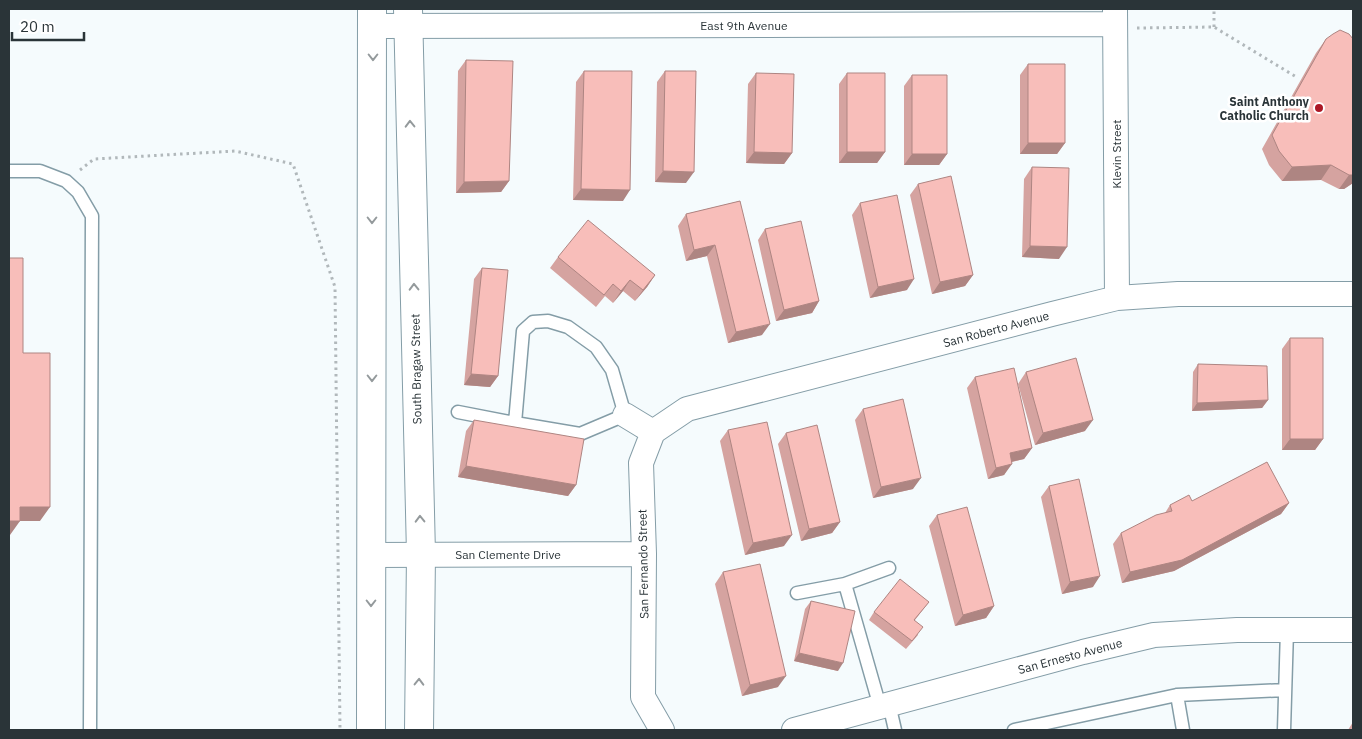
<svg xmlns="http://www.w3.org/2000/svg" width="1362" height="739" font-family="'IBM Plex Sans',sans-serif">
  <rect width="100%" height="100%" fill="#f5fbfd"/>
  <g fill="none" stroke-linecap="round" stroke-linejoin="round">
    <defs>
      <path id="lane" d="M 9,171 L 40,171 L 66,181 L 78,192 L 92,216 L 90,730
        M 548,321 L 568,327 L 596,347 L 612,370 L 625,415 L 580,434 L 515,423 L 523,331 L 533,322 Z
        M 458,412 L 515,423
        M 797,593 L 845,584
        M 1177,695 L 1183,730
        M 889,704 L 895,730
        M 880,707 L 845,584 L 889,568
        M 1014,730 L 1177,695 L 1285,690
        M 1284,730 L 1287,630"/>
      <path id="street" d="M 1115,9 L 1117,298
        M 373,26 L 1115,24
        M 625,415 L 653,432 L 641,463 L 644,554 L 643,697 L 662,730
        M 653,432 L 687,409 L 1052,314 L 1117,298 L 1178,294 L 1353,294
        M 371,555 L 644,554
        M 794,730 L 1083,652 L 1154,635 L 1237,630 L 1353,630"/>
      <path id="secondary" d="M 408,9 L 421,554 L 419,730
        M 371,730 L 372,9"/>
    </defs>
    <use href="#lane" stroke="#849da7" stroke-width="15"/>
    <use href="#street" stroke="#849da7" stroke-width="26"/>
    <use href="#secondary" stroke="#849da7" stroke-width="30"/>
    <path stroke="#b1b8bb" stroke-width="3" stroke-dasharray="2.5 4" stroke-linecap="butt" d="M 1214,27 L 1214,9
      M 1137,28 L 1214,27 L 1298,78
      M 80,170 L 94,159 L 235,151 L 293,164 L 335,287 L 340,730"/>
    <use href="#lane" stroke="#fff" stroke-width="12"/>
    <use href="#street" stroke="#fff" stroke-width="24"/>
    <use href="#secondary" stroke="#fff" stroke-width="28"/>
  </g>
  <path fill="#d5a3a0" d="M 1326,39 L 1353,39 L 1353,183 L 1344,189 L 1339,189 L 1321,180 L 1282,181 L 1269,165 L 1262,149 L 1316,53 Z
    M 466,60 L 509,181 L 501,192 L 456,193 L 458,71 Z
    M 1028,64 L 1065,143 L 1057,154 L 1020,154 L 1020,75 Z
    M 584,71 L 623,201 L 573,200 L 576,82 Z
    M 665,71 L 686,183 L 655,182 L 657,82 Z
    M 756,73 L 792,153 L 784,164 L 746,163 L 748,84 Z
    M 847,73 L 885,152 L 877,163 L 839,163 L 839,84 Z
    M 912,75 L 947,154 L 939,165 L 904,165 L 904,86 Z
    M 1032,167 L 1059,259 L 1022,257 L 1024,179 Z
    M 918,184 L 973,275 L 965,286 L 932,294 L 910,195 Z
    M 740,201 L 762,335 L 728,343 L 707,256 L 686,261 L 678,226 L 686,214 Z
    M 860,203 L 907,290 L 870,298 L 852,215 Z
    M 765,229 L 819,301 L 812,313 L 776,321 L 758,240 Z
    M 558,257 L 655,275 L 647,287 L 635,301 L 623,291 L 613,303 L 605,296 L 596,307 L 550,268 Z
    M 482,268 L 498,376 L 490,387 L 464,385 L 474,279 Z
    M 1290,338 L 1323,439 L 1315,450 L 1282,450 L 1282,349 Z
    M 1198,364 L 1268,400 L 1262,408 L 1192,411 L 1193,372 Z
    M 1026,372 L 1085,431 L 1035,445 L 1018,384 Z
    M 975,377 L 1032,448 L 1024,459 L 1012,462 L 1004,475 L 988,479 L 967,388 Z
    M 863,409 L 913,489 L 873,498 L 855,420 Z
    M 474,420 L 576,485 L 568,496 L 458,477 L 466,431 Z
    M 728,430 L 784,546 L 745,555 L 720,441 Z
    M 786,433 L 840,522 L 832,533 L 801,541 L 778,444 Z
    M 1049,486 L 1093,587 L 1062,594 L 1041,497 Z
    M 1192,501 L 1289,503 L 1281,514 L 1174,571 L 1122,583 L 1113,544 L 1121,533 L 1165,513 L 1170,505 Z
    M 937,515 L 994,606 L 986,618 L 955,626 L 929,526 Z
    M 723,572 L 778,687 L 742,696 L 715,584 Z
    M 811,601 L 838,671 L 794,661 L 805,609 Z
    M 929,602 L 915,620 L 918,635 L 906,649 L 869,620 L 874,612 Z
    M 1353,722 L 1353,730 L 1348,730 Z"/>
  <path fill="#ae8582" d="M 1028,143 L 1065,143 L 1057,154 L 1020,154 Z
    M 754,152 L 792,153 L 784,164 L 746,163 Z
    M 847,152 L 885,152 L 877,163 L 839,163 Z
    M 912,154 L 947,154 L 939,165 L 904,165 Z
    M 1331,165 L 1321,180 L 1282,181 L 1292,167 Z
    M 663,171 L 694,172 L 686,183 L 655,182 Z
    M 1349,175 L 1353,175 L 1353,183 L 1344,189 L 1339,189 Z
    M 509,181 L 501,192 L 456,193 L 464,182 Z
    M 581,189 L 630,190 L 623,201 L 573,200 Z
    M 715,245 L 707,256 L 686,261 L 694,250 Z
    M 1030,246 L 1067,247 L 1059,259 L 1022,257 Z
    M 655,275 L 647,287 L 635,301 L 643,290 Z
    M 973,275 L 965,286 L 932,294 L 940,282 Z
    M 914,279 L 907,290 L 870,298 L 878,287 Z
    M 630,280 L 623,291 L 613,303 L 621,291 Z
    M 819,301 L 812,313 L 776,321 L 784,310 Z
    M 770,324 L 762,335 L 728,343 L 736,332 Z
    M 471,374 L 498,376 L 490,387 L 464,385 Z
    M 1268,400 L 1262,408 L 1192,411 L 1197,403 Z
    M 1093,420 L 1085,431 L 1035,445 L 1043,433 Z
    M 1290,439 L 1323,439 L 1315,450 L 1282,450 Z
    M 1032,448 L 1024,459 L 1002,464 L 1010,453 Z
    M 1012,464 L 1004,475 L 988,479 L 996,468 Z
    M 466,466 L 576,485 L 568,496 L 458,477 Z
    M 921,478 L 913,489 L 873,498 L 881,487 Z
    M 1289,503 L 1281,514 L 1174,571 L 1122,583 L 1130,572 Z
    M 20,507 L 50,507 L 40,521 L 10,521 Z
    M 9,521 L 20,521 L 10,535 L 9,535 Z
    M 840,522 L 832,533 L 801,541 L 809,529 Z
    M 792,535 L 784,546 L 745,555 L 753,543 Z
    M 1100,576 L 1093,587 L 1062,594 L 1070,582 Z
    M 994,606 L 986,618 L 955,626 L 963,615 Z
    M 799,653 L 843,663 L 838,671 L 794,661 Z
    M 786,676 L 778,687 L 742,696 L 750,685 Z"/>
  <path fill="#f8beba" stroke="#ae8582" d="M 1340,30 L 1349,34 L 1353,39 L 1353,175 L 1349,175 L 1331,165 L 1292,167 L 1279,151 L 1272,135 L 1326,39 L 1333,34 Z
    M 466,60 L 513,61 L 509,181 L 464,182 Z
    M 1028,64 L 1065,64 L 1065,143 L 1028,143 Z
    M 584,71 L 632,71 L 630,190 L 581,189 Z
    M 665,71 L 696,71 L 694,172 L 663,171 Z
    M 756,73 L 794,74 L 792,153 L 754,152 Z
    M 847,73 L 885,73 L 885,152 L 847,152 Z
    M 912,75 L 947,75 L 947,154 L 912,154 Z
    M 1032,167 L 1069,168 L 1067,247 L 1030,246 Z
    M 951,176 L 973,275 L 940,282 L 918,184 Z
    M 897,195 L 914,279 L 878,287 L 860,203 Z
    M 740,201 L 770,324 L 736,332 L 715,245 L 694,250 L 686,214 Z
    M 588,220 L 655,275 L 643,290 L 630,280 L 621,291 L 613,284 L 604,295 L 558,257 Z
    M 801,221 L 819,301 L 784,310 L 765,229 Z
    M 9,258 L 23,258 L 23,353 L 50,353 L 50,507 L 20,507 L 20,521 L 9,521 Z
    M 482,268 L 508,270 L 498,376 L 471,374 Z
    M 1290,338 L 1323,338 L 1323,439 L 1290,439 Z
    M 1076,358 L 1093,420 L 1043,433 L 1026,372 Z
    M 1198,364 L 1267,366 L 1268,400 L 1197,403 Z
    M 1014,368 L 1032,448 L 1010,453 L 1012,464 L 996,468 L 975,377 Z
    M 903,399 L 921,478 L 881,487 L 863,409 Z
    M 474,420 L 584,439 L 576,485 L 466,466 Z
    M 767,422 L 792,535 L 753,543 L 728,430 Z
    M 817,425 L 840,522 L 809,529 L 786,433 Z
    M 1267,462 L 1289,503 L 1182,560 L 1130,572 L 1121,533 L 1156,515 L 1172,511 L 1170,505 L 1189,495 L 1192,501 Z
    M 1079,479 L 1100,576 L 1070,582 L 1049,486 Z
    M 967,507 L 994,606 L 963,615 L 937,515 Z
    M 760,564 L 786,676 L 750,685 L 723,572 Z
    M 900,579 L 929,602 L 914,620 L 923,627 L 912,641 L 874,612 Z
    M 811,601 L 855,611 L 843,663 L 799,653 Z"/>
  <defs><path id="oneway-chevron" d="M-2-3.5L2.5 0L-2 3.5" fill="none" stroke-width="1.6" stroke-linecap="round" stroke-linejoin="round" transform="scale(1.25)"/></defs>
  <g stroke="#949a9c">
    <use href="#oneway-chevron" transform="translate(373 57) rotate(90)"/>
    <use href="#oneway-chevron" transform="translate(410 124) rotate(-91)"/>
    <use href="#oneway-chevron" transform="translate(372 220) rotate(90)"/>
    <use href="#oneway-chevron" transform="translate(414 287) rotate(-91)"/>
    <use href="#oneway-chevron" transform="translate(372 378) rotate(90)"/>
    <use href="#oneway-chevron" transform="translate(420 519) rotate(-91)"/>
    <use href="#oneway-chevron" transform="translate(371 603) rotate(90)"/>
    <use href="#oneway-chevron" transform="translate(419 682) rotate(-89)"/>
  </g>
  <circle fill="#ac1826" stroke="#fff" stroke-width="2" cx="1319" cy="108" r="5"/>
  <g text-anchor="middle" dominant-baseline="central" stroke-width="5" stroke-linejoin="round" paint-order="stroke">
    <g font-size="12" fill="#2a3438" stroke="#fff">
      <text x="744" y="25">East 9th Avenue</text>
      <text transform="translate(1116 154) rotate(-90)">Klevin Street</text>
      <text transform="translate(996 329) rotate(-15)">San Roberto Avenue</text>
      <text transform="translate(416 369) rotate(-91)">South Bragaw Street</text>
      <text x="508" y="554">San Clemente Drive</text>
      <text transform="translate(643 564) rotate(-91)">San Fernando Street</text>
      <text transform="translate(1070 656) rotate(-15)">San Ernesto Avenue</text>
    </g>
    <g font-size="12" font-weight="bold" fill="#2a3438" stroke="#fff" text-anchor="end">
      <text x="1309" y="101">Saint Anthony<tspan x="1309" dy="14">Catholic Church</tspan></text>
    </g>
  </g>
  <rect width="1362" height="739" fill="none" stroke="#2a3438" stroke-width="20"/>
  <path d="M12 32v8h72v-8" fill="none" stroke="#2a3438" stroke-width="2.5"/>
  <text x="20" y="32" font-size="15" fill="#2a3438" stroke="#ffffff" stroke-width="4" paint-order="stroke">20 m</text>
</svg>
